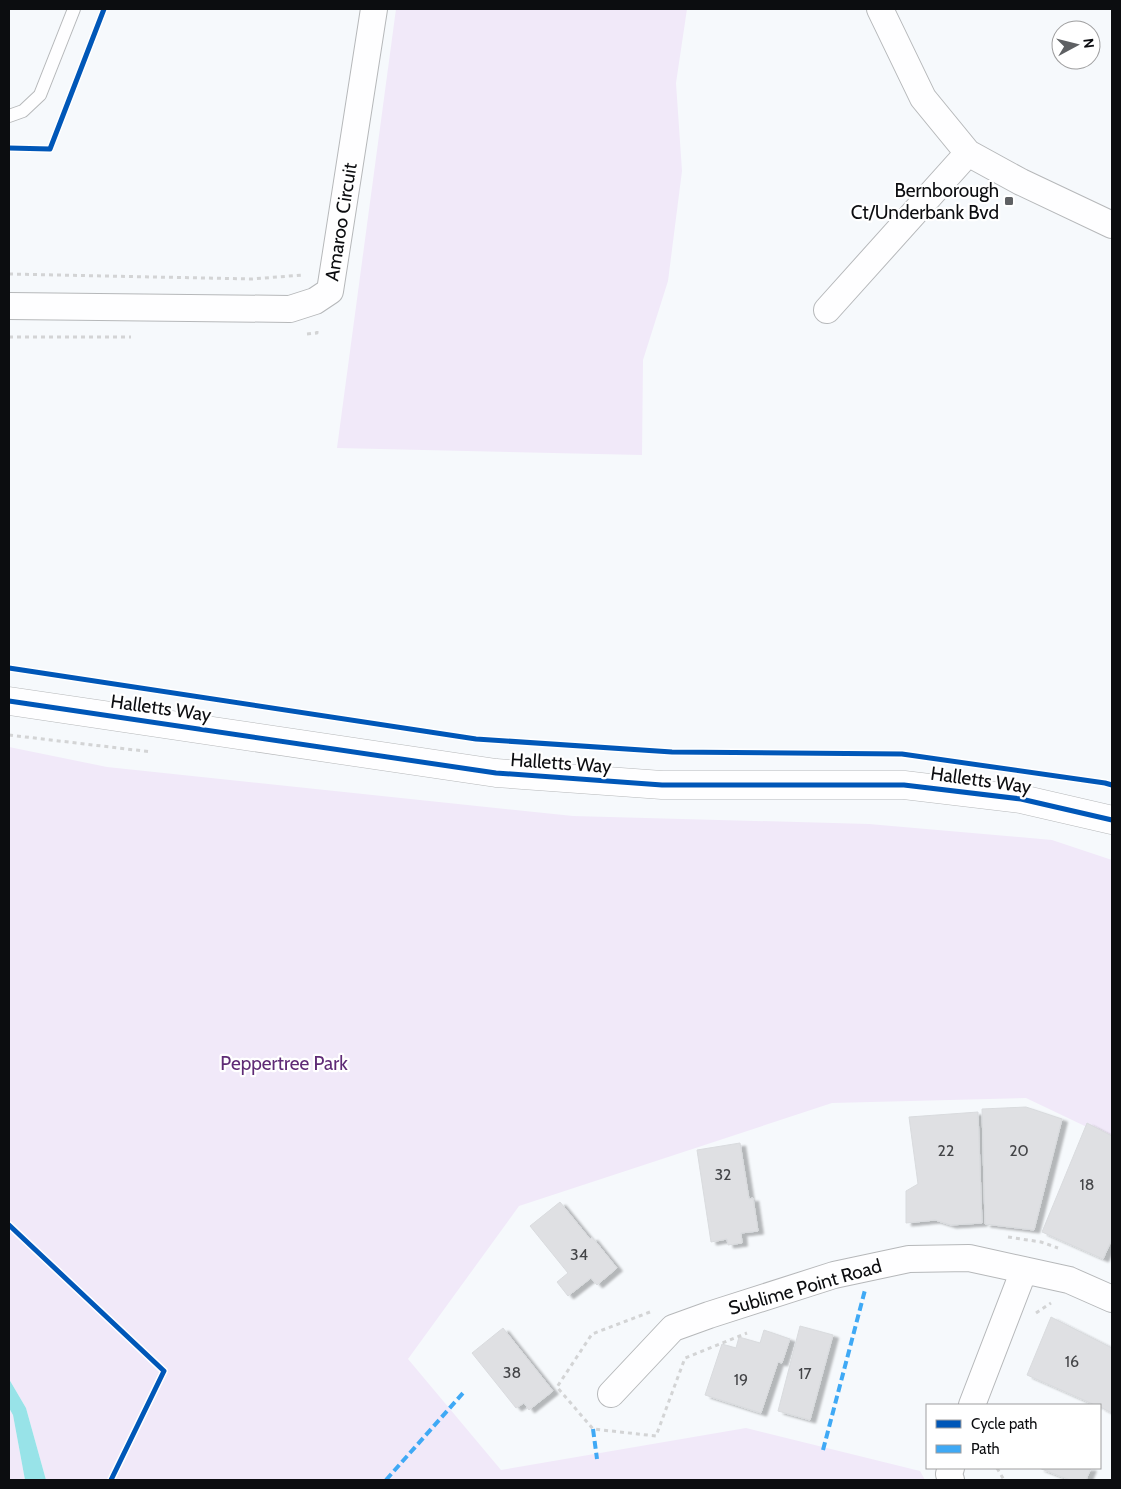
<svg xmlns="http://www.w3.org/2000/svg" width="1121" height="1489" font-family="Cabin,sans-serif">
  <defs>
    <filter id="shadow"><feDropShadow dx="5.5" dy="3" stdDeviation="1" flood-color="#0004"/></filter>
  </defs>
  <rect width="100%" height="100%" fill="#f6f9fc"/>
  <path fill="#f1e9f9" d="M 396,9 L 687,9 L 676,83 L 682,171 L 668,281 L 643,360 L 642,455 L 337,448 Z
    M 9,747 L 107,767 L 573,816 L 869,824 L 1052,840 L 1112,860 L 1112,1139 L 1026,1098 L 832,1103 L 519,1206 L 408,1359 L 501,1470 L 746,1428 L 920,1471 L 925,1480 L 46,1480 L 26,1408 L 9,1379 Z
    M 9,1408 L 13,1415 L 25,1480 L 9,1480 Z"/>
  <path fill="#98e3e8" d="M 9,1379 L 26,1408 L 46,1480 L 25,1480 L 13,1415 L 9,1408 Z"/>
  <path fill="#dfe0e3" stroke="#d9dbde" filter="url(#shadow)" d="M 1026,1107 L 1062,1119 L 1034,1230 L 985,1224 L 982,1109 Z
    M 978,1112 L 982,1223 L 951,1225 L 935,1220 L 906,1223 L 906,1191 L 918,1184 L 909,1117 Z
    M 1087,1123 L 1112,1136 L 1112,1239 L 1103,1259 L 1042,1232 Z
    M 740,1143 L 749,1199 L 753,1198 L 758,1231 L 741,1233 L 742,1243 L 728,1245 L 727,1239 L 711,1242 L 697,1150 Z
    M 560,1202 L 590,1239 L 592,1237 L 617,1268 L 597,1285 L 591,1278 L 568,1296 L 557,1282 L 568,1273 L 530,1226 Z
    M 1051,1317 L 1112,1348 L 1112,1413 L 1100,1407 L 1100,1405 L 1095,1405 L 1027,1375 Z
    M 800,1326 L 833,1335 L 810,1420 L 778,1411 Z
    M 503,1328 L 553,1391 L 529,1410 L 524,1403 L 516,1408 L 472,1353 Z
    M 764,1330 L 790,1339 L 782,1363 L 778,1362 L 761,1413 L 705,1395 L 722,1344 L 736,1348 L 739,1337 L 760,1343 Z
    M 1039,1468 L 1091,1468 L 1086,1480 L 1070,1480 Z"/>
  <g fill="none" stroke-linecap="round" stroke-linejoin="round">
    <defs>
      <path id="lane" d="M 9,116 L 23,111 L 40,95 L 74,9"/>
      <path id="street" d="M 880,9 L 923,98 L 968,153 L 1021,182 L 1112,225
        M 9,306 L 290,309 L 315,301 L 330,291 L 374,9
        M 827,310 L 968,153
        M 611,1394 L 673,1328 L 709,1315 L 834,1275 L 909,1259 L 969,1258 L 1069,1280 L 1112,1299
        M 972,1405 L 1024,1270
        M 951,1468 L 949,1474 L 951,1480"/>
      <path id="secondary" d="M 9,701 L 496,773 L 662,785 L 904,785 L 1021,799 L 1112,820"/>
    </defs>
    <use href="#lane" stroke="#b6b8ba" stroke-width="14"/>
    <use href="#street" stroke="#b6b8ba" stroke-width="28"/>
    <use href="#secondary" stroke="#b6b8ba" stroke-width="29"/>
    <path stroke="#d3d4d5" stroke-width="3" stroke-dasharray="4 4" stroke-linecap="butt" d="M 9,274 L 252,279 L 303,275
      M 307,334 L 317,333 L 317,327
      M 9,337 L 131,337
      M 9,735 L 152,752
      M 1008,1237 L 1041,1242 L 1058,1248
      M 650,1312 L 592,1334 L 557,1387 L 593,1429 L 656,1436 L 685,1358 L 747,1333
      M 1036,1313 L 1051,1303
      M 997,1468 L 1004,1480"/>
    <use href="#lane" stroke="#fefeff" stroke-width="12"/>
    <use href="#street" stroke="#fefeff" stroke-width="26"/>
    <use href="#secondary" stroke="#fefeff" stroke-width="28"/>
    <path stroke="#3fa9f5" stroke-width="4" stroke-dasharray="8 4" stroke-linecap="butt" d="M 593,1429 L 597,1459
      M 823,1450 L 865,1290
      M 386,1480 L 463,1393"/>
    <defs>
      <path id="cycleway" d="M 9,148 L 50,149 L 104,9
        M 9,668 L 476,739 L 672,752 L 902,754 L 1105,783 L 1112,785
        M 9,701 L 496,773 L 662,785 L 904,785 L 1021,799 L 1112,820
        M 9,1225 L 164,1371 L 111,1480"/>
    </defs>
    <use href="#cycleway" stroke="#fff" stroke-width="8"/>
    <use href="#cycleway" stroke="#0057b8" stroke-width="5"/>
  </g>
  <rect fill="#5e6063" stroke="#fff" stroke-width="2" x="1004" y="196" width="10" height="10" rx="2.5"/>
  <g text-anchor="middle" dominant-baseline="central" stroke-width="4.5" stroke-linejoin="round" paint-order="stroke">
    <g font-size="16" fill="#434447">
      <text x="946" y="1150">22</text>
      <text x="1019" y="1150">20</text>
      <text x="723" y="1174">32</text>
      <text x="1087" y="1184">18</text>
      <text x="579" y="1254">34</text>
      <text x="1072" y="1361">16</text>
      <text x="512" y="1372">38</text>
      <text x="805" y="1373">17</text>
      <text x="741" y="1379">19</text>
    </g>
    <g font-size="19" fill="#0c0d10" stroke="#fff" text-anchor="end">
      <text x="999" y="190">Bernborough<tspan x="999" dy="22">Ct/Underbank Bvd</tspan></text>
    </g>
    <g font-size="19" fill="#0c0d10" stroke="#fff">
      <text transform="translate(341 222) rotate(-81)">Amaroo Circuit</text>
      <text transform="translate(161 708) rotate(8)">Halletts Way</text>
      <text transform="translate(561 763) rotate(4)">Halletts Way</text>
      <text transform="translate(981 780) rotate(8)">Halletts Way</text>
      <text transform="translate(805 1287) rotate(-16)">Sublime Point Road</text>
    </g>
    <g font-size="19" fill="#5f2b76" stroke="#fff">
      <text x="284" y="1063">Peppertree Park</text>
    </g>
  </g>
  <rect width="1121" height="1489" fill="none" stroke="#0c0d10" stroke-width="20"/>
  <rect x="926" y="1404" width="175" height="65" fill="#ffffff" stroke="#9e9e9f"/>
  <rect x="936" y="1420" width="25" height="8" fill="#0057b8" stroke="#9e9e9f"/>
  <text x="971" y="1429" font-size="15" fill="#0c0d10">Cycle path</text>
  <rect x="936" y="1445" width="25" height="8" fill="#3fa9f5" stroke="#9e9e9f"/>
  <text x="971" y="1454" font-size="15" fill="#0c0d10">Path</text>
  <g transform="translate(1076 45) rotate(83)"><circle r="24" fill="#ffffff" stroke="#9e9e9f"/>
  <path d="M0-4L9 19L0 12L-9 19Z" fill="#5e6063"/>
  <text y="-8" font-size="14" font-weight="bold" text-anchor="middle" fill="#0c0d10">N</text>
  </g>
</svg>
